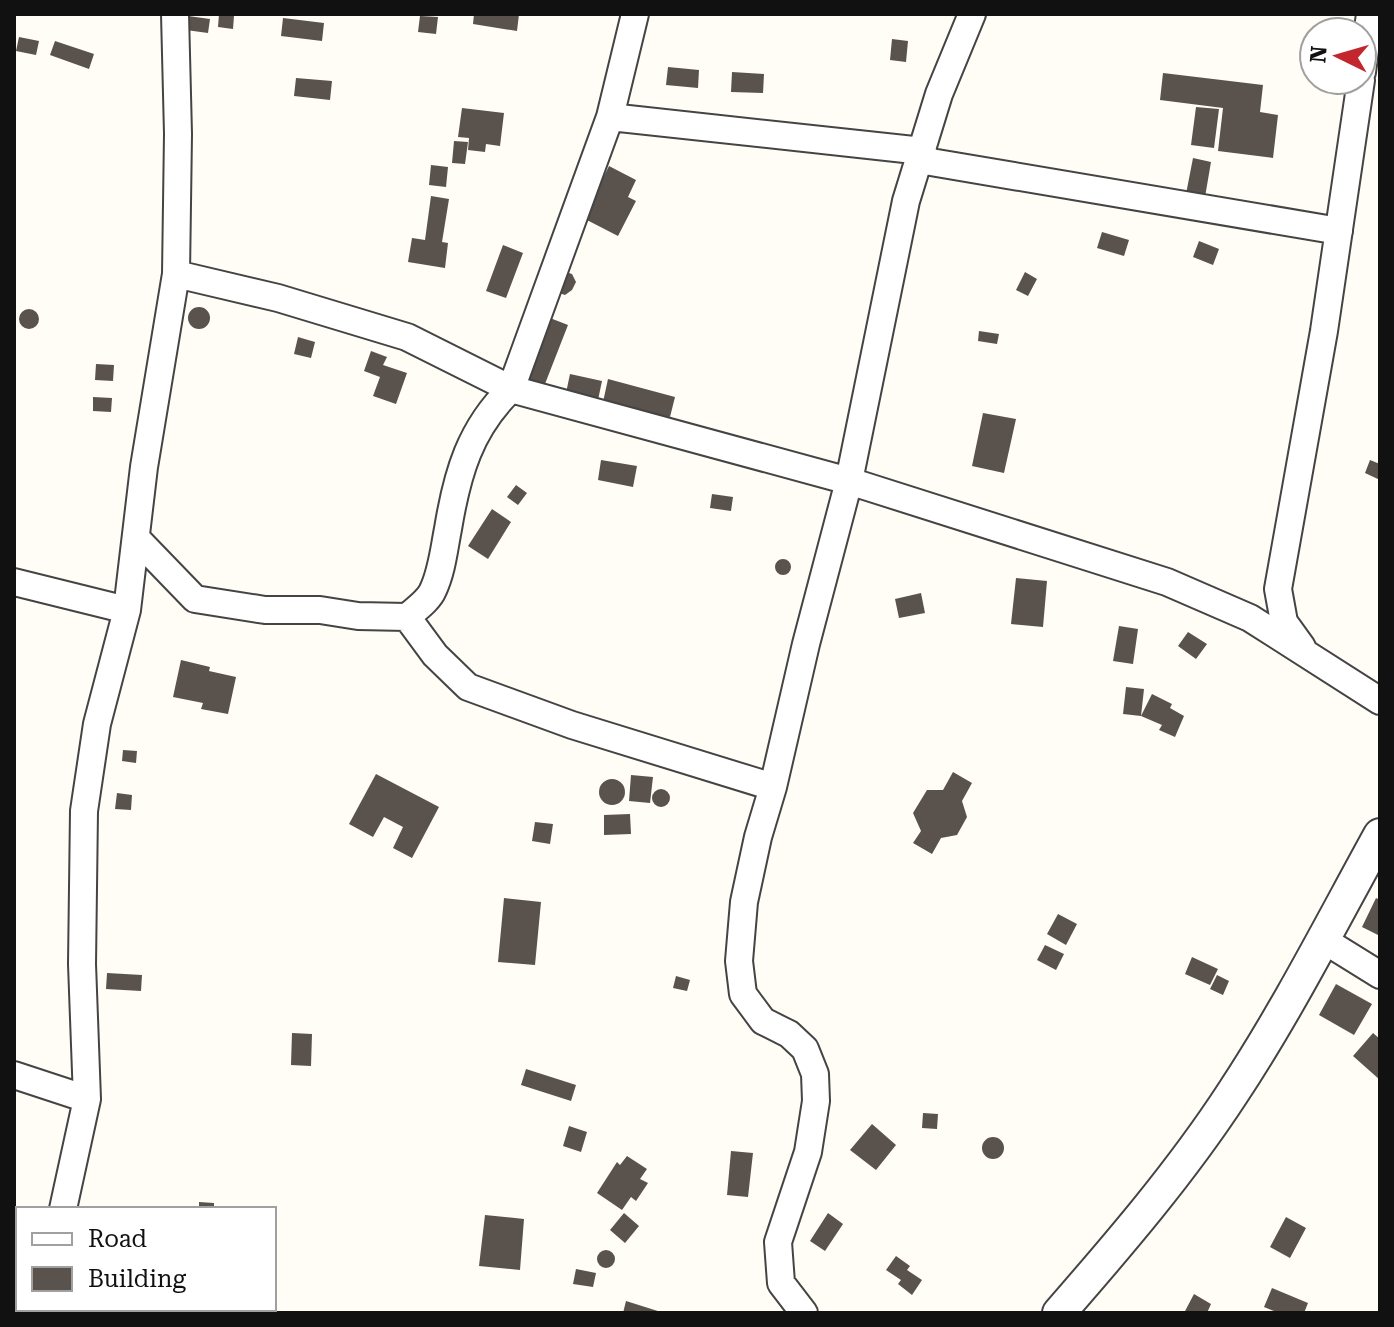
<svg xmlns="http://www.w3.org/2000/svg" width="1394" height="1327" font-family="'Roboto Serif',serif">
  <rect width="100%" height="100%" fill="#fffdf5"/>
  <path fill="#5a524d" d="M 219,14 L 234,16 L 233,29 L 218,27 Z
    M 474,14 L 519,14 L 517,31 L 473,24 Z
    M 188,16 L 210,19 L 208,33 L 186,30 Z
    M 420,16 L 438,17 L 436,34 L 418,32 Z
    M 283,18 L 324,23 L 322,41 L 281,36 Z
    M 19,37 L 39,41 L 36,55 L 16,51 Z
    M 892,39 L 908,41 L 906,62 L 890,60 Z
    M 55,41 L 94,54 L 89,69 L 50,55 Z
    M 668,67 L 699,70 L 698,88 L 666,85 Z
    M 732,72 L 764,74 L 763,93 L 731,92 Z
    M 1163,73 L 1263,85 L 1260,112 L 1278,115 L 1273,158 L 1218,151 L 1223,108 L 1160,100 Z
    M 296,78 L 332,81 L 330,100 L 294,96 Z
    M 1196,107 L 1219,109 L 1214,148 L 1191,145 Z
    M 462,108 L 504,113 L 500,146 L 486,144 L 485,152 L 468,150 L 469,138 L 458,137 Z
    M 454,141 L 468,142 L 465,164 L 452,163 Z
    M 1193,158 L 1211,162 L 1205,197 L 1186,194 Z
    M 431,165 L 448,167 L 446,187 L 429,185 Z
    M 609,166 L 636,180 L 628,197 L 636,201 L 618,236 L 583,218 Z
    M 431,196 L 449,199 L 442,242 L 448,243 L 445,268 L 408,262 L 412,238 L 425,240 Z
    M 1102,232 L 1129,240 L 1124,256 L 1097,248 Z
    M 1199,241 L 1219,249 L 1213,265 L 1193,257 Z
    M 503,245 L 523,253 L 506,298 L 486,291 Z
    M 563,271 L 572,274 L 576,282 L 572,290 L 565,295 L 556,292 Z
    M 1025,272 L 1037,279 L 1028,296 L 1016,290 Z
    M188 318a11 11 0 1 1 22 0a11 11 0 1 1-22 0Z
    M19 319a10 10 0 1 1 20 0a10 10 0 1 1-20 0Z
    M 550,318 L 568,325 L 543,389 L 524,381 Z
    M 979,331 L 999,334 L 997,344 L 978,341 Z
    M 298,337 L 315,342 L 311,358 L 294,354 Z
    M 371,351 L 387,357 L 383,365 L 407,373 L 396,404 L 373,396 L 380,377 L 364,371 Z
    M 96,364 L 114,365 L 113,381 L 95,380 Z
    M 570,374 L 602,381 L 598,400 L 566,393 Z
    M 608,379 L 675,397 L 670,417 L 603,402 Z
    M 93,397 L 112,398 L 111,412 L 93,411 Z
    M 983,413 L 1016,419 L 1004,473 L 972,466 Z
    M 601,460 L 637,466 L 633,487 L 598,480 Z
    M 1370,460 L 1380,464 L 1380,480 L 1365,473 Z
    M 516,485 L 527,493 L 518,505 L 507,497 Z
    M 712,494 L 733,497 L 731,511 L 710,508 Z
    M 492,509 L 511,522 L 488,559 L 468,546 Z
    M775 567a8 8 0 1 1 16 0a8 8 0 1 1-16 0Z
    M 1016,578 L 1047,581 L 1043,627 L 1011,624 Z
    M 921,593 L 925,613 L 899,618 L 895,599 Z
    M 1119,626 L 1138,629 L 1133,664 L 1113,661 Z
    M 1188,632 L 1207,644 L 1196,659 L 1178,646 Z
    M 181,660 L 210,667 L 209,671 L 236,677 L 228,714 L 201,709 L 203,703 L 173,697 Z
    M 1126,687 L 1144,689 L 1141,716 L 1152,694 L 1172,704 L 1170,708 L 1184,716 L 1175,737 L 1159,730 L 1162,725 L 1141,716 L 1123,714 Z
    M 123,750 L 137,751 L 136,763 L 122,761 Z
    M 953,772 L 972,783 L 962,801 L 967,817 L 957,835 L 941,838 L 932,854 L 913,843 L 921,831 L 913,813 L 927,790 L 943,790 Z
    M 376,774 L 439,807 L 412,858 L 393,848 L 403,827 L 384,817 L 373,837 L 349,824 Z
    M 631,775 L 653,777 L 650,803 L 629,801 Z
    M599 792a13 13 0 1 1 26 0a13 13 0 1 1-26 0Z
    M652 798a9 9 0 1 1 18 0a9 9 0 1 1-18 0Z
    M 117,793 L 132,795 L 131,810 L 115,809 Z
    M 630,814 L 631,834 L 604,835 L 604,815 Z
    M 535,822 L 553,824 L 550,844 L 532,841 Z
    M 504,898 L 541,902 L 535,965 L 498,962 Z
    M 1376,898 L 1380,900 L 1380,936 L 1362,927 Z
    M 1058,914 L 1077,924 L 1066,945 L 1047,934 Z
    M 1045,945 L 1064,954 L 1056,970 L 1037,960 Z
    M 1192,957 L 1218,969 L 1210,985 L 1185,974 Z
    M 107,973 L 142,975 L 141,991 L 106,989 Z
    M 1217,975 L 1229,981 L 1223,995 L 1210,989 Z
    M 676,976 L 690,980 L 687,991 L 673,988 Z
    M 1336,984 L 1372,1004 L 1354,1035 L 1319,1015 Z
    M 292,1033 L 312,1034 L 311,1066 L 291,1065 Z
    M 1373,1033 L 1380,1039 L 1380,1080 L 1353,1056 Z
    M 526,1069 L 576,1085 L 571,1101 L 521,1085 Z
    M 923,1113 L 938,1114 L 937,1129 L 922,1128 Z
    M 872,1124 L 896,1145 L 876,1170 L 850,1150 Z
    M 569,1126 L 587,1132 L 581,1152 L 563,1146 Z
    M982 1148a11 11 0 1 1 22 0a11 11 0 1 1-22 0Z
    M 731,1151 L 753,1153 L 748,1197 L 727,1195 Z
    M 627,1156 L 647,1169 L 640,1179 L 648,1183 L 636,1201 L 631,1197 L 622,1210 L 597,1193 L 617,1162 L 620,1165 Z
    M 199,1202 L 214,1203 L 214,1209 L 199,1209 Z
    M 624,1213 L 639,1226 L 625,1243 L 610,1230 Z
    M 828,1213 L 843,1224 L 825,1251 L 810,1241 Z
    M 485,1215 L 524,1219 L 520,1270 L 479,1266 Z
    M 1286,1217 L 1306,1228 L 1290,1258 L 1270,1247 Z
    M597 1259a9 9 0 1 1 18 0a9 9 0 1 1-18 0Z
    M 896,1256 L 910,1266 L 907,1270 L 922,1280 L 912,1295 L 898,1284 L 901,1280 L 886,1270 Z
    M 576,1269 L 596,1273 L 593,1287 L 573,1284 Z
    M 1272,1288 L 1308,1303 L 1304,1313 L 1279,1313 L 1264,1307 Z
    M 1194,1294 L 1211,1304 L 1207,1313 L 1184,1313 Z
    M 626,1301 L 661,1312 L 661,1313 L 623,1313 Z"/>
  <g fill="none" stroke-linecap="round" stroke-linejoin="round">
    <defs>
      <path id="minor" d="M 1362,72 L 1370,14
        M 610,117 L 923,151
        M 919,160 L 1339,231
        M 176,274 L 278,298 L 407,337 L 511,389 L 849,481 L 1167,582 L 1250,618 L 1380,701
        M 137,539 L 195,599 L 265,610 L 320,610 L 358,616 L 407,617 C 416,609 429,600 433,590 C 442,571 444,549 448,529 C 457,474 470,428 511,389 L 610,117 L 635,14
        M 14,582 L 127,610
        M 407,617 L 435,655 L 468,687 L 572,725 L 773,787
        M 1302,647 L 1284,622 L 1278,589 L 1324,331 L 1361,80
        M 1322,939 L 1380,975
        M 14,1075 L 87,1099
        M 63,1209 L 87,1099 L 82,964 L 84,811 L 97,724 L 127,610 L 144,467 L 176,274 L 178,134 L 175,14
        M 42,1313 L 43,1309
        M 804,1313 L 781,1283 L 778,1242 L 808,1152 L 816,1101 L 815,1074 L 805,1049 L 789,1034 L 763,1021 L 743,994 L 739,961 L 744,902 L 758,837 L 773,787 L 806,644 L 849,481 L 906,201 L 939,94 L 972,14"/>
      <path id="tertiary" d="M 1059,1313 C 1120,1243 1181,1172 1232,1094 C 1287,1011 1332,922 1380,835"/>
    </defs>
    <use href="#minor" stroke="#444" stroke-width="30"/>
    <use href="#tertiary" stroke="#444" stroke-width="36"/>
    <use href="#minor" stroke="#fff" stroke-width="26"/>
    <use href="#tertiary" stroke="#fff" stroke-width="32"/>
  </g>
  <rect width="1394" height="1327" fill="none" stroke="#111111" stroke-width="32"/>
  <rect x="16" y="1207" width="260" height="104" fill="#ffffff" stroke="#a0a0a0" stroke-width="2"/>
  <rect x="32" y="1233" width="40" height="12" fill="#ffffff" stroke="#a0a0a0" stroke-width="2"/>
  <text x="88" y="1247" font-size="24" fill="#111111">Road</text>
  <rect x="32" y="1267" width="40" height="24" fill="#5a524d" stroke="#a0a0a0" stroke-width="2"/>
  <text x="88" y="1287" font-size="24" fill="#111111">Building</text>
  <g transform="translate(1338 56) rotate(275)"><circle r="38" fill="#ffffff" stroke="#a0a0a0" stroke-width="2"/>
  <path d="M0-6L14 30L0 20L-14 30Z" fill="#c4262e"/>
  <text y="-12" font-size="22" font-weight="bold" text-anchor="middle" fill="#111111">N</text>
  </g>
</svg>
